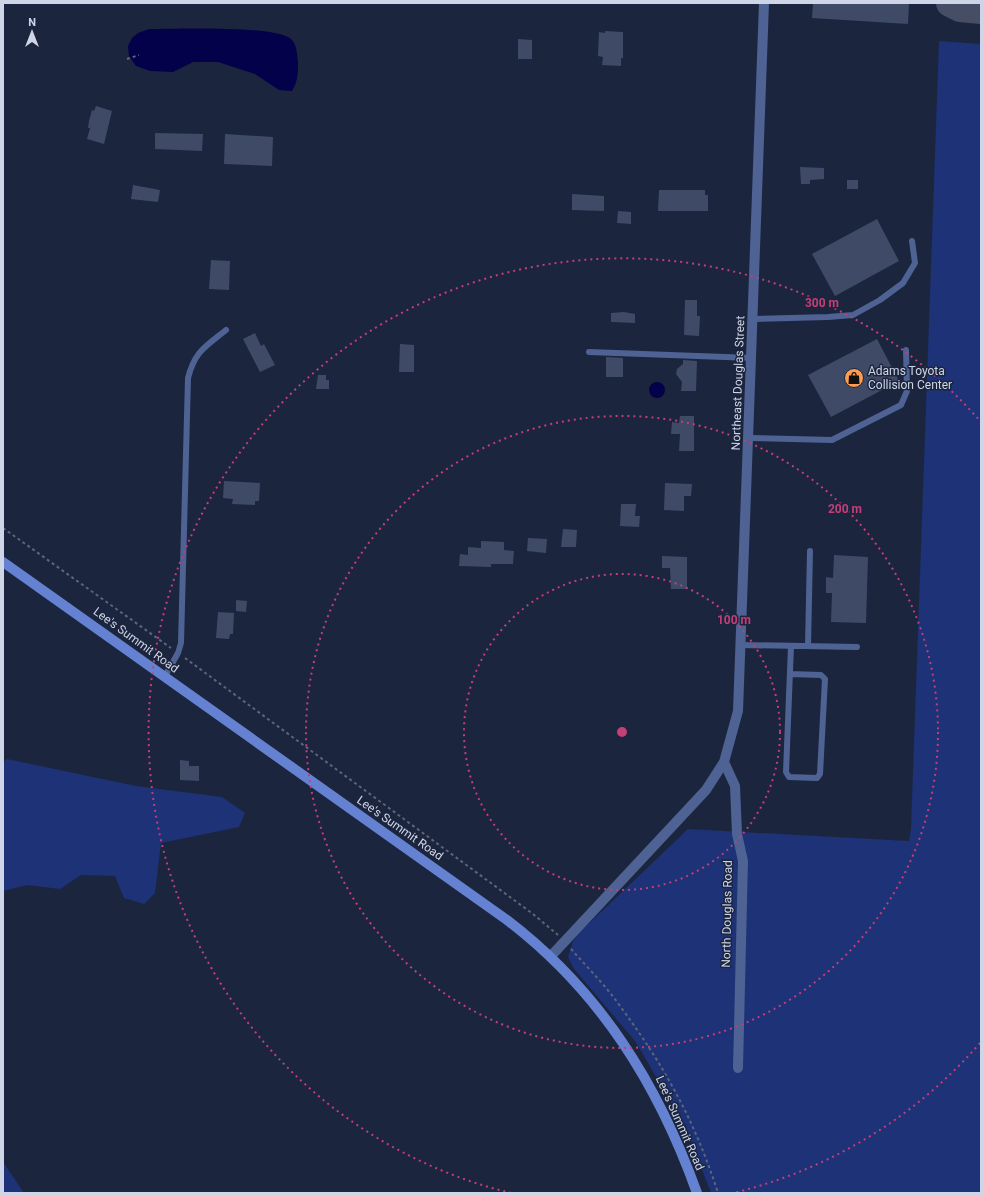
<svg xmlns="http://www.w3.org/2000/svg" width="984" height="1196" font-family="Roboto,sans-serif">
  <rect width="100%" height="100%" fill="#1c253e"/>
  <path fill="#1d3277" d="M 939,41 L 981,44 L 981,1193 L 711,1193 L 685,1126 L 635,1041 L 574,969 L 568,957 L 573,941 L 580,932 L 688,829 L 909,841 L 911,828 Z
    M 7,759 L 136,786 L 222,797 L 245,813 L 239,827 L 161,843 L 155,893 L 144,904 L 124,898 L 115,876 L 81,875 L 60,889 L 27,885 L 3,891 L 3,762 Z
    M 3,1162 L 24,1193 L 3,1193 Z"/>
  <path fill="#030149" d="M 149,29 C 173,29 276,25 291,39 C 297,44 297,55 298,62 C 298,72 298,82 292,91 L 279,90 L 255,74 L 218,62 L 193,62 L 173,72 L 150,71 L 136,66 L 129,56 L 128,46 L 132,38 L 138,33 Z
    M649 390a8 8 0 1 1 16 0a8 8 0 1 1-16 0Z"/>
  <g fill="none" stroke-linecap="round" stroke-linejoin="round">
    <path stroke="#464e65" stroke-width="28" d="M 950,3 L 960,8 L 981,10"/>
  </g>
  <path fill="#3f4a66" d="M 813,3 L 909,3 L 908,24 L 812,18 Z
    M 605,31 L 623,32 L 623,58 L 621,58 L 621,66 L 602,65 L 603,57 L 598,56 L 599,32 L 605,33 Z
    M 518,39 L 532,40 L 532,59 L 518,59 Z
    M 96,106 L 112,111 L 104,144 L 87,139 L 90,128 L 88,128 L 89,121 L 92,110 L 94,111 Z
    M 155,133 L 203,134 L 202,151 L 155,149 Z
    M 225,134 L 273,137 L 272,166 L 224,164 Z
    M 800,167 L 824,168 L 824,179 L 810,180 L 810,184 L 801,184 Z
    M 847,180 L 858,180 L 858,189 L 847,189 Z
    M 133,185 L 160,190 L 158,202 L 131,199 Z
    M 659,190 L 705,190 L 705,195 L 708,195 L 708,211 L 658,211 Z
    M 572,194 L 604,196 L 604,211 L 572,210 Z
    M 618,211 L 631,212 L 631,224 L 617,223 Z
    M 877,219 L 899,261 L 835,296 L 812,254 Z
    M 211,260 L 230,261 L 229,290 L 209,289 Z
    M 685,300 L 697,300 L 697,316 L 700,316 L 699,336 L 684,335 Z
    M 624,312 L 635,314 L 635,323 L 611,322 L 611,313 Z
    M 255,333 L 261,346 L 264,344 L 275,365 L 260,372 L 243,339 Z
    M 877,339 L 899,381 L 831,417 L 808,375 Z
    M 400,344 L 414,345 L 414,372 L 399,372 Z
    M 606,357 L 623,358 L 623,377 L 606,377 Z
    M 683,360 L 697,361 L 696,391 L 681,391 L 682,382 L 676,374 L 677,369 L 683,364 Z
    M 318,375 L 326,375 L 326,380 L 329,380 L 329,389 L 316,389 Z
    M 680,416 L 694,416 L 694,451 L 679,451 L 680,434 L 671,434 L 672,422 L 679,423 Z
    M 224,481 L 260,483 L 259,501 L 255,501 L 255,505 L 232,504 L 233,499 L 223,498 Z
    M 665,483 L 692,484 L 691,496 L 684,496 L 684,511 L 664,510 Z
    M 621,504 L 636,504 L 635,516 L 640,516 L 639,527 L 620,526 Z
    M 563,529 L 577,530 L 576,547 L 561,547 Z
    M 528,538 L 547,539 L 546,553 L 527,551 Z
    M 481,541 L 504,542 L 504,550 L 514,551 L 513,564 L 491,564 L 491,567 L 459,566 L 460,554 L 468,555 L 468,547 L 481,548 Z
    M 834,555 L 868,557 L 866,623 L 831,622 L 832,593 L 826,593 L 826,577 L 833,578 Z
    M 662,556 L 687,557 L 687,589 L 671,589 L 670,568 L 662,568 Z
    M 236,600 L 247,601 L 246,612 L 236,611 Z
    M 218,612 L 234,613 L 233,634 L 230,634 L 229,639 L 216,638 Z
    M 180,760 L 189,761 L 189,766 L 199,766 L 199,781 L 180,780 Z"/>
  <g fill="none" stroke-linecap="round" stroke-linejoin="round">
    <path stroke="#5d657c" stroke-width="2" stroke-dasharray="3 3" stroke-linecap="butt" d="M 127,59 L 139,55
      M 3,528 L 171,648
      M 185,658 L 533,914 L 558,935
      M 571,949 C 587,967 606,986 620,1006 C 665,1067 695,1121 718,1193"/>
    <path stroke="#4e6293" stroke-width="6" d="M 753,319 L 828,317 L 853,315 L 880,300 L 903,283 L 915,263 L 912,241
      M 589,352 L 752,358
      M 749,438 L 832,440 L 901,405 L 907,391 L 906,350
      M 742,645 L 857,647
      M 808,646 L 810,551
      M 790,674 L 821,675 L 825,679 L 820,774 L 817,778 L 789,777 L 786,772 L 791,646
      M 165,676 L 178,653 L 181,643 L 188,378 C 195,351 205,347 226,330"/>
    <path stroke="#4e6293" stroke-width="10" d="M 724,762 L 735,786 L 737,834 L 743,861 L 738,1068
      M 551,956 L 706,790 L 724,762 L 738,711 L 764,3"/>
    <path stroke="#6482d1" stroke-width="10" d="M 3,562 L 507,920 C 600,991 658,1084 697,1193"/>
  </g>
  <g fill="none" stroke="#c43e77" stroke-width="2" stroke-dasharray="2 4">
    <circle cx="622" cy="732" r="158"/>
    <circle cx="622" cy="732" r="316"/>
    <path d="M980 1043A474 474 0 0 1 733 1193M511 1193A474 474 0 1 1 980 421"/>
  </g>
  <defs>
    <symbol id="shop-disc" viewBox="-11 -11 22 22"><circle r="9.5" fill="#fc9e52" stroke="#1c253e"/><path d="M-5-2.5h2.3a2.7 3.5 0 0 1 5.4 0H5L5.5 6h-11ZM-1.5-2.5h3a1.5 2.3 0 0 0-3 0Z" fill="#111"/></symbol>
  </defs>
  <g fill-rule="evenodd">
    <use href="#shop-disc" x="843" y="367" width="22" height="22"/>
  </g>
  <g text-anchor="middle" dominant-baseline="central" stroke-width="3" stroke-linejoin="round" paint-order="stroke">
    <g font-size="12" fill="#ced5e6" stroke="#1c253e" text-anchor="start">
      <text x="868" y="371">Adams Toyota<tspan x="868" dy="14">Collision Center</tspan></text>
    </g>
    <g font-size="12" fill="#ced5e6" stroke="#1c253e">
      <text transform="translate(738 383) rotate(-88)">Northeast Douglas Street</text>
      <text transform="translate(136 640) rotate(36)">Lee's Summit Road</text>
      <text transform="translate(400 828) rotate(35)">Lee's Summit Road</text>
      <text transform="translate(727 914) rotate(-89)">North Douglas Road</text>
      <text transform="translate(680 1123) rotate(66)">Lee's Summit Road</text>
    </g>
  </g>
  <circle cx="622" cy="732" r="6" fill="#c43e77" stroke="#1c253e" stroke-width="2"/>
  <g font-size="12" text-anchor="middle" font-weight="bold" fill="#c43e77" stroke="#1c253e" stroke-width="3" stroke-linejoin="round" paint-order="stroke">
    <text x="822" y="307">300 m</text>
    <text x="845" y="513">200 m</text>
    <text x="734" y="624">100 m</text>
  </g>
  <rect width="984" height="1196" fill="none" stroke="#ced5e6" stroke-width="8"/>
  <g transform="translate(32 32)" stroke="#1c253e" stroke-width="3" paint-order="stroke">
  <path d="M0-3L7 15L0 10L-7 15Z" fill="#ced5e6"/>
  <text y="-6" font-size="11" font-weight="bold" text-anchor="middle" fill="#ced5e6">N</text>
  </g>
</svg>
